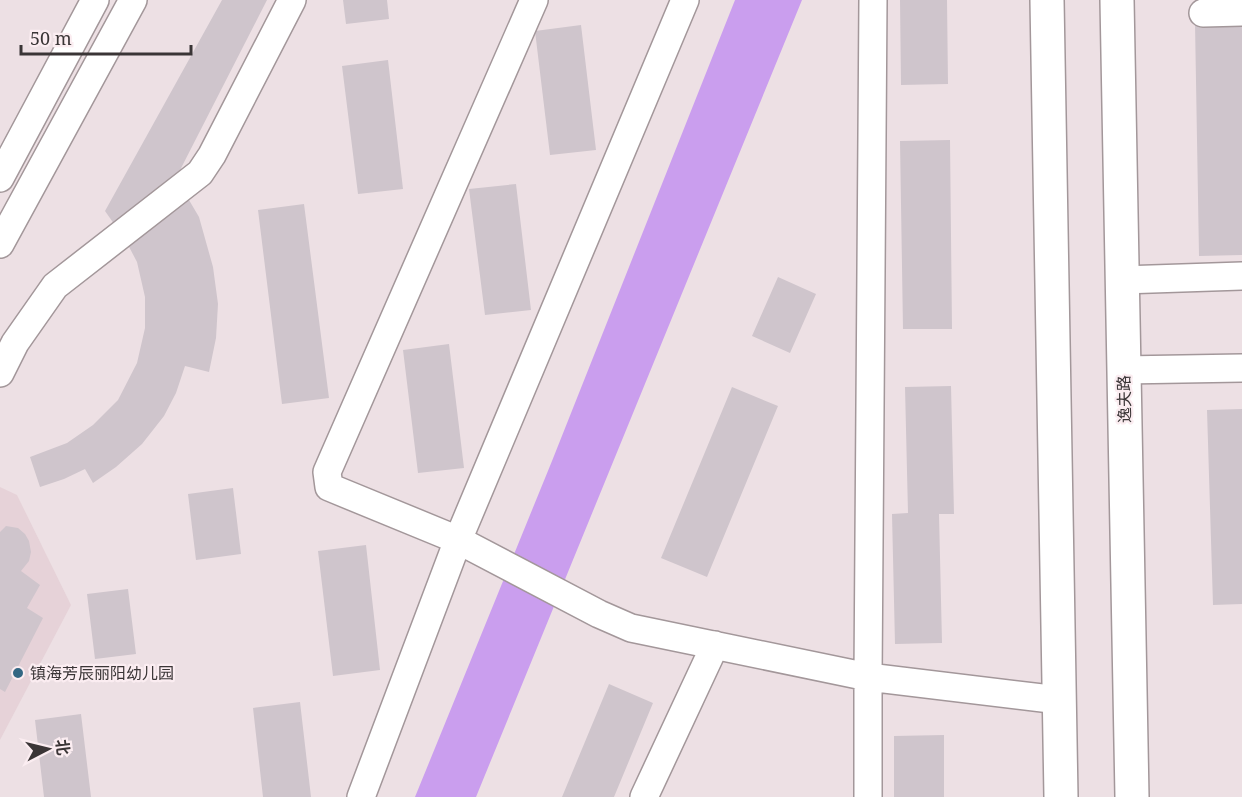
<svg xmlns="http://www.w3.org/2000/svg" width="1242" height="797" font-family="'Noto Serif','Noto Sans SC',serif">
  <rect width="100%" height="100%" fill="#ede0e4"/>
  <path fill="#e6d2d8" d="M 0,487 L 17,495 L 71,605 L 0,740 Z"/>
  <path fill="#ca9eee" d="M 735,0 L 802,0 L 476,797 L 415,797 L 552,461 Z"/>
  <path fill="#cfc5cc" d="M 222,0 L 267,0 L 176,178 L 199,217 L 213,267 L 218,304 L 216,338 L 209,372 L 185,366 L 176,393 L 164,416 L 142,444 L 116,467 L 93,483 L 85,469 L 64,479 L 40,487 L 30,457 L 67,443 L 93,425 L 118,400 L 137,363 L 145,328 L 145,297 L 137,262 L 126,241 L 105,211 Z
    M 343,0 L 387,0 L 389,19 L 346,24 Z
    M 900,0 L 947,0 L 948,84 L 901,85 Z
    M 1242,22 L 1242,255 L 1199,256 L 1195,23 Z
    M 581,25 L 596,150 L 550,155 L 535,31 Z
    M 388,60 L 403,189 L 358,194 L 342,66 Z
    M 950,140 L 952,329 L 903,329 L 900,141 Z
    M 516,184 L 531,310 L 485,315 L 469,189 Z
    M 304,204 L 329,398 L 282,404 L 258,210 Z
    M 778,277 L 816,294 L 790,353 L 752,336 Z
    M 449,344 L 464,468 L 418,473 L 403,350 Z
    M 951,386 L 954,514 L 939,514 L 942,643 L 895,644 L 892,514 L 908,513 L 905,387 Z
    M 732,387 L 778,406 L 707,577 L 661,558 Z
    M 1242,409 L 1242,604 L 1213,605 L 1207,410 Z
    M 233,488 L 241,554 L 196,560 L 188,494 Z
    M 6,526 L 18,528 L 25,534 L 29,541 L 31,552 L 29,561 L 21,571 L 40,585 L 27,608 L 43,618 L 5,692 L 0,689 L 0,532 Z
    M 366,545 L 380,670 L 333,676 L 318,551 Z
    M 128,589 L 136,654 L 95,659 L 87,594 Z
    M 609,684 L 653,703 L 614,797 L 562,797 Z
    M 300,702 L 311,797 L 263,797 L 253,708 Z
    M 81,714 L 91,797 L 44,797 L 35,720 Z
    M 944,735 L 944,797 L 894,797 L 894,736 Z"/>
  <g fill="none" stroke-linecap="round" stroke-linejoin="round">
    <defs>
      <path id="minor" d="M 534,0 L 327,472 L 329,487 L 458,540 L 599,614 L 631,628 L 868,677 L 873,0
        M 1203,13 L 1242,12
        M 0,178 L 95,0
        M 0,244 L 133,0
        M 1122,280 L 1242,276
        M 1123,370 L 1242,368
        M 0,373 L 15,343 L 55,286 L 200,173 L 212,155 L 292,0
        M 361,797 L 458,540 L 685,0
        M 644,797 L 715,645
        M 868,797 L 868,677 L 1059,700"/>
      <path id="major" d="M 1047,0 L 1061,797
        M 1117,0 L 1132,797"/>
    </defs>
    <use href="#minor" stroke="#a3979a" stroke-width="30"/>
    <use href="#major" stroke="#a3979a" stroke-width="36"/>
    <use href="#minor" stroke="#fff" stroke-width="27"/>
    <use href="#major" stroke="#fff" stroke-width="33"/>
  </g>
  <circle fill="#336783" stroke="#fbedf1" stroke-width="2" cx="18" cy="673" r="6"/>
  <g text-anchor="middle" dominant-baseline="central" stroke-width="4.5" stroke-linejoin="round" paint-order="stroke">
    <g font-size="16" fill="#3a3536" stroke="#fbedf1">
      <text transform="translate(1124 399) rotate(-91)">逸夫路</text>
    </g>
    <g font-size="16" fill="#3a3536" stroke="#fbedf1" text-anchor="start">
      <text x="30" y="673">镇海芳辰丽阳幼儿园</text>
    </g>
  </g>
  <g transform="translate(48 749) rotate(83)" stroke="#fbedf1" stroke-width="4.5" paint-order="stroke">
  <path d="M0-4.5L10 22L0 15L-10 22Z" fill="#3a3536"/>
  <text y="-9" font-size="16" font-weight="bold" text-anchor="middle" fill="#3a3536">北</text>
  </g>
  <path d="M21 45v9h170v-9" fill="none" stroke="#3a3536" stroke-width="3"/>
  <text x="30" y="45" font-size="18" fill="#3a3536" stroke="#fbedf1" stroke-width="4.5" paint-order="stroke">50 m</text>
</svg>
